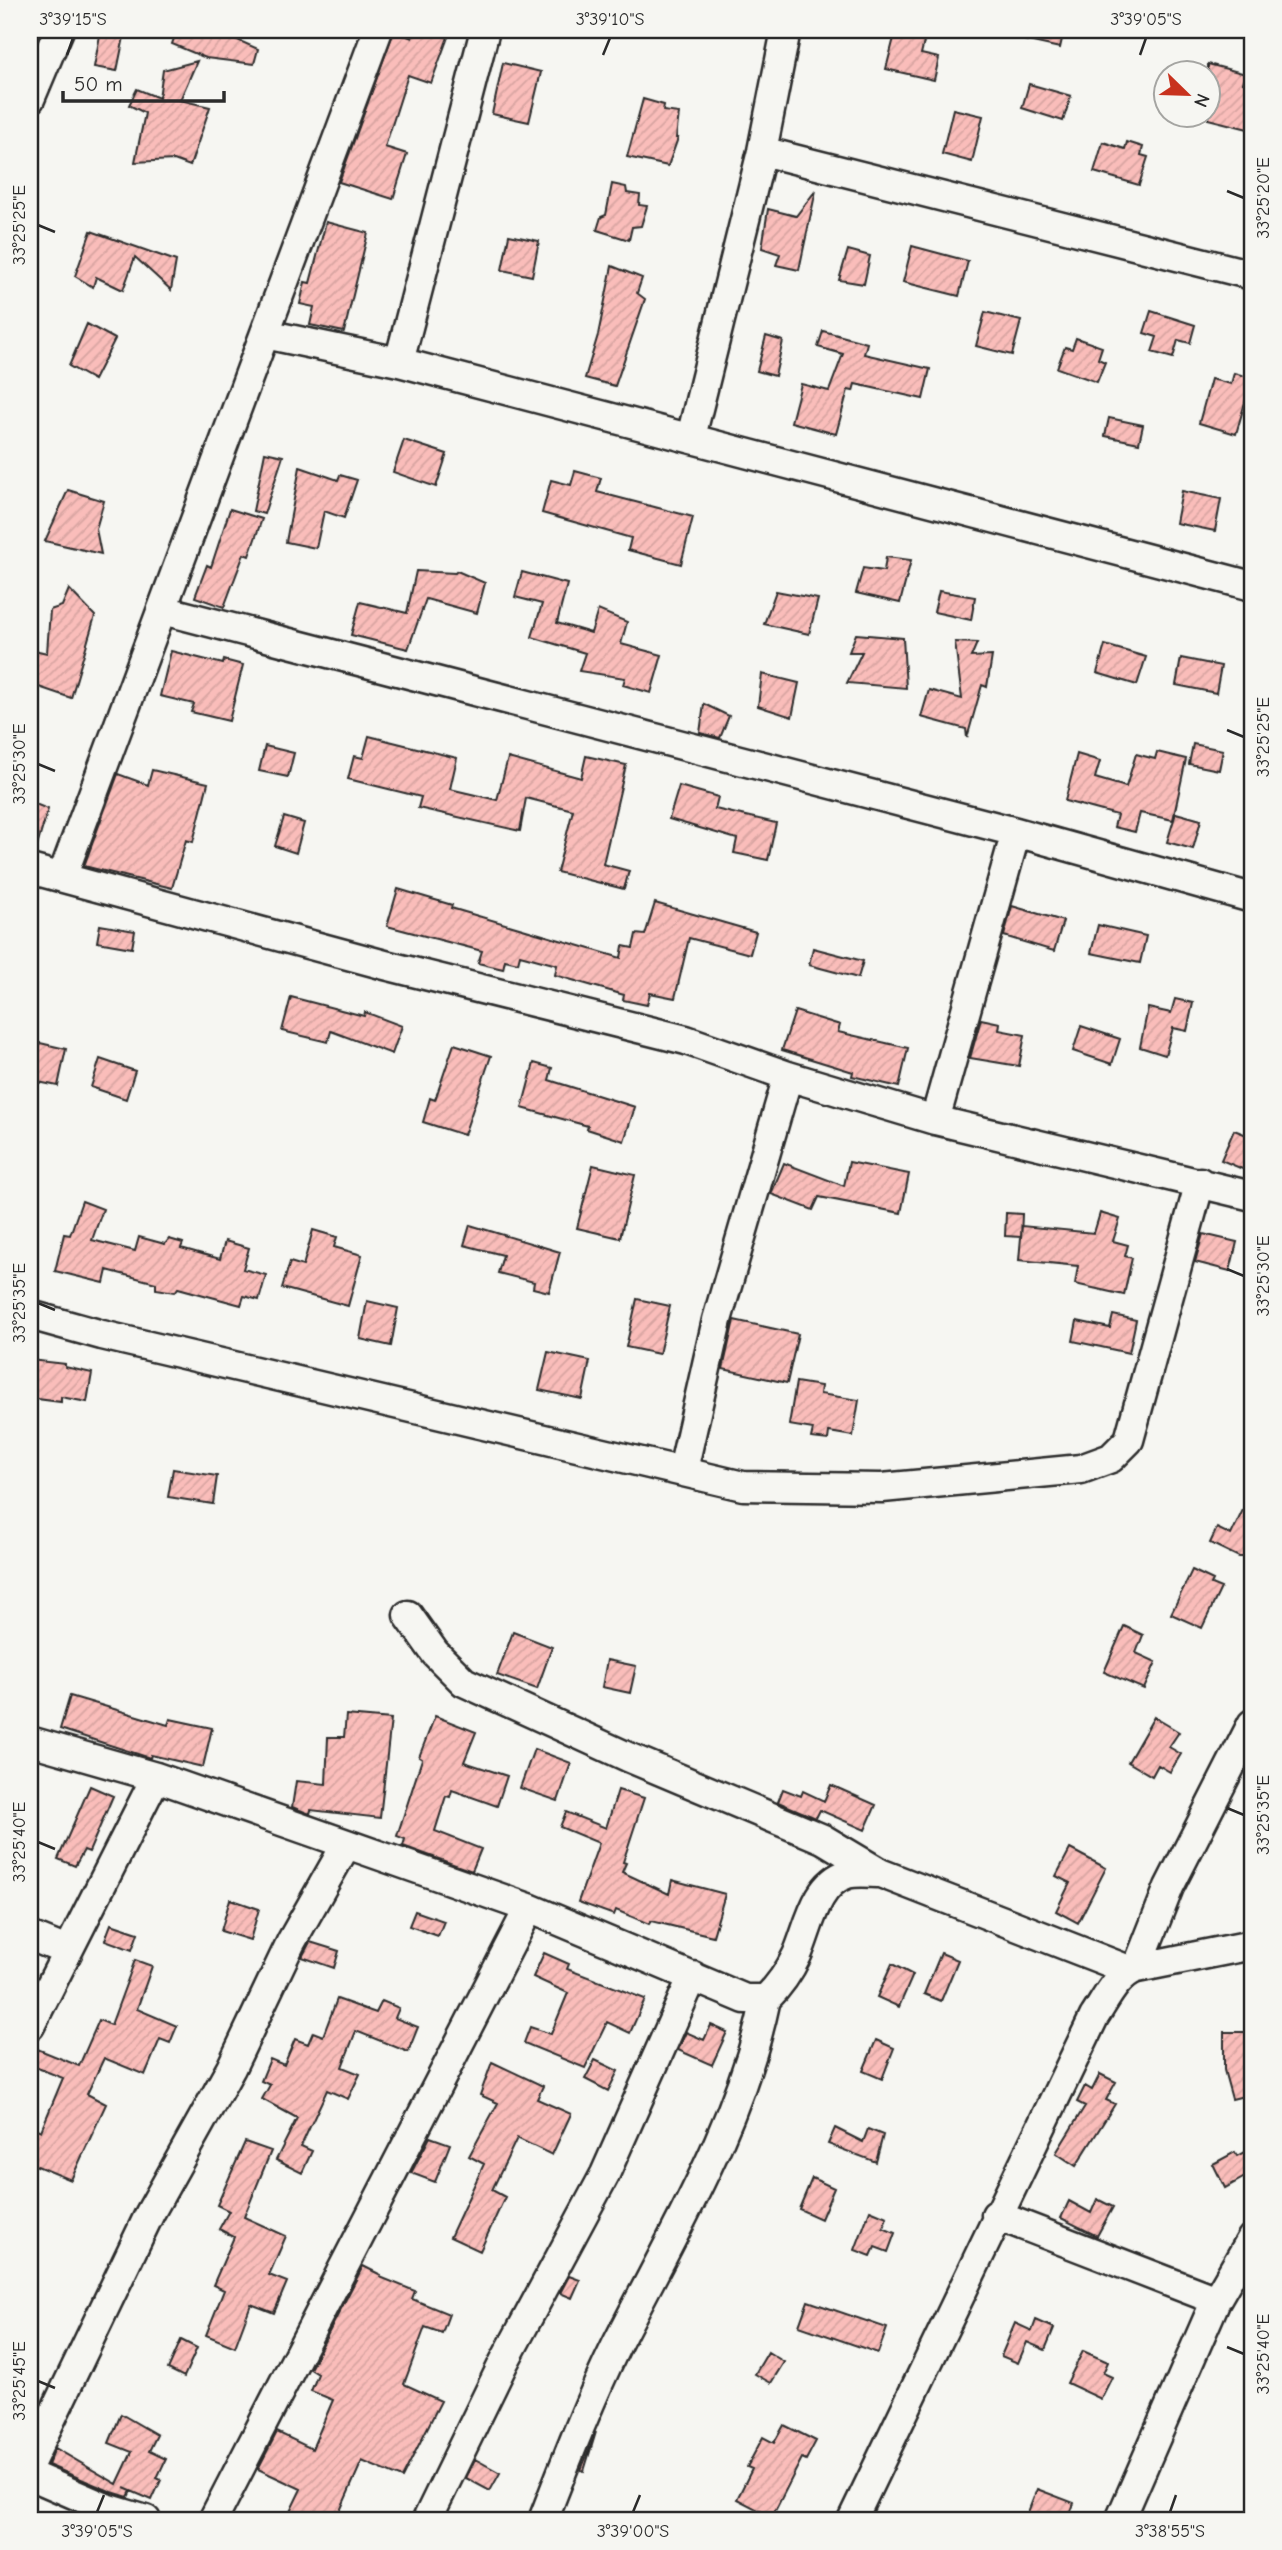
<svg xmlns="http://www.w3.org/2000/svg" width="1282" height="2550" font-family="'Comic Neue',sans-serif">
  <defs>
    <pattern id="building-hatch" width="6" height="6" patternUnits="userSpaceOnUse" patternTransform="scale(1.75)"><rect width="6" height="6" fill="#fabdba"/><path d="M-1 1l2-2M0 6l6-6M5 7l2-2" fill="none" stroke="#d6a3a0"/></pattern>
  </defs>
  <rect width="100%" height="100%" fill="#f6f6f2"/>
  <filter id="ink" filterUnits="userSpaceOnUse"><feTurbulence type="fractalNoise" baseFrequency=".0143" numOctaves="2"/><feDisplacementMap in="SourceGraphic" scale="14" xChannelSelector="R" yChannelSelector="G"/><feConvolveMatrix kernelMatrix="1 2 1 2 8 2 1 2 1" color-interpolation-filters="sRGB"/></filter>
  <g filter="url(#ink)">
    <path fill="url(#building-hatch)" stroke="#2b2b2b" stroke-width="2" d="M 101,30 L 125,32 L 117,71 L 94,67 Z
      M 177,30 L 215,30 L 258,49 L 254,64 L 206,58 L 172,44 Z
      M 415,30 L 428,30 L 448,37 L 431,83 L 408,75 L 385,147 L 407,154 L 393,199 L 339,182 L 394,31 L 412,38 Z
      M 896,30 L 927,30 L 921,54 L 939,58 L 934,80 L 886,69 Z
      M 1011,30 L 1064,30 L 1060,48 L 1010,37 Z
      M 197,61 L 180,100 L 210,107 L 190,166 L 174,160 L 135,162 L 145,113 L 129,105 L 137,89 L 159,98 L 163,70 Z
      M 503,63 L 541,72 L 529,122 L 492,114 Z
      M 1208,64 L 1246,74 L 1243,83 L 1252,86 L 1252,112 L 1248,129 L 1208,119 Z
      M 1029,84 L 1071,96 L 1063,121 L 1022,108 Z
      M 643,99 L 664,105 L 663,111 L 679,113 L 676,138 L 678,138 L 668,166 L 627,157 Z
      M 953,109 L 983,116 L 972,162 L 942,154 Z
      M 1103,142 L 1125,149 L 1127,142 L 1143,147 L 1141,155 L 1148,157 L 1139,185 L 1094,172 Z
      M 612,184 L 626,187 L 627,193 L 640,195 L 639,205 L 647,206 L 641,226 L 632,227 L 629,240 L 597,230 L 601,217 L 606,215 Z
      M 816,190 L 799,270 L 776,265 L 780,254 L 762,248 L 768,209 L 796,216 Z
      M 326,222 L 368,233 L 344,332 L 310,325 L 314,307 L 300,304 L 305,282 L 310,283 Z
      M 91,231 L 176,261 L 171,290 L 135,257 L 123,290 L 96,277 L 93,287 L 75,276 Z
      M 509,235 L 539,241 L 532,276 L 502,270 Z
      M 912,246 L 968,261 L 959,296 L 903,282 Z
      M 848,250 L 870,256 L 864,284 L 839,280 Z
      M 612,266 L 642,278 L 637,293 L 645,299 L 615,386 L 585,378 L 598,335 Z
      M 1151,311 L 1195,325 L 1190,343 L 1178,340 L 1173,358 L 1152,352 L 1157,337 L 1144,333 Z
      M 985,312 L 1021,321 L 1012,355 L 976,346 Z
      M 87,324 L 115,339 L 94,380 L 69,366 Z
      M 823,331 L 867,343 L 864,354 L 930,369 L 923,399 L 855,384 L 853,391 L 848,390 L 836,434 L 791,422 L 801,384 L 829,391 L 843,354 L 818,347 Z
      M 766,336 L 783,341 L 775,376 L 757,371 Z
      M 1076,338 L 1102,347 L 1098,359 L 1105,362 L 1097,382 L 1057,368 L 1065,347 L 1072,349 Z
      M 1234,373 L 1252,378 L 1236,434 L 1199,423 L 1211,379 L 1231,384 Z
      M 1109,418 L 1143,425 L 1139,443 L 1105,436 Z
      M 404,440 L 447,454 L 436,487 L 393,472 Z
      M 265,452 L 283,456 L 264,514 L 253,511 Z
      M 300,467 L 338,480 L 340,475 L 357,480 L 344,518 L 324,511 L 316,548 L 286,542 Z
      M 575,471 L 601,478 L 597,492 L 693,517 L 681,564 L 628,550 L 631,538 L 542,513 L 551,480 L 571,485 Z
      M 68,490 L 104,501 L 96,529 L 101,554 L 45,541 Z
      M 1182,491 L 1221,499 L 1215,531 L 1176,523 Z
      M 230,509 L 262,519 L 249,556 L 244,554 L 224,607 L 195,597 L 207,565 L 211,567 Z
      M 886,557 L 911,560 L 900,603 L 856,593 L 863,568 L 884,571 Z
      M 416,571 L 455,573 L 457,571 L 485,583 L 477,613 L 426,599 L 408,649 L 351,635 L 360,602 L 407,613 Z
      M 522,572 L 567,584 L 557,623 L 591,633 L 598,610 L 627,622 L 621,644 L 662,655 L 651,693 L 623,685 L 625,678 L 579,671 L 585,653 L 532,637 L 542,604 L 515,597 Z
      M 69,589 L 95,616 L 71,698 L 30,684 L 30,649 L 47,653 L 50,610 L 62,606 Z
      M 776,591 L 818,599 L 809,634 L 764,624 Z
      M 939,591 L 975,597 L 971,620 L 934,612 Z
      M 856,634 L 903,638 L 906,688 L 847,683 L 862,652 L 849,652 Z
      M 955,642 L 977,643 L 971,657 L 992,656 L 987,687 L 982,685 L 967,738 L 966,729 L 921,717 L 929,690 L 962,699 Z
      M 1105,645 L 1146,657 L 1137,685 L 1097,673 Z
      M 171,651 L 223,664 L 224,660 L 243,665 L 229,721 L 191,712 L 194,704 L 160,696 Z
      M 1181,658 L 1221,666 L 1216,693 L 1176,685 Z
      M 762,674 L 799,683 L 792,717 L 758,706 Z
      M 704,704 L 729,716 L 720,738 L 700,733 Z
      M 369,736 L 457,758 L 450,789 L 497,800 L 508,758 L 581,778 L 586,756 L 626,765 L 603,864 L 629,871 L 624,889 L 557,872 L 573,810 L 526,798 L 520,831 L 418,808 L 421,797 L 348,779 L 354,756 L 363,758 Z
      M 1193,744 L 1223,750 L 1219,770 L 1189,764 Z
      M 265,746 L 294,753 L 288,777 L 259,771 Z
      M 1157,752 L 1186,759 L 1173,820 L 1140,813 L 1135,832 L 1114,827 L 1117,815 L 1065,801 L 1077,754 L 1100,761 L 1095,778 L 1126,787 L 1136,754 L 1155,759 Z
      M 152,770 L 208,783 L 193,842 L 186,840 L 172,888 L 84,866 L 118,774 L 148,785 Z
      M 679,786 L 718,797 L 715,809 L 776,823 L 768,860 L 734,853 L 737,839 L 669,819 Z
      M 30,802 L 48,809 L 35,853 L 30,853 Z
      M 1176,813 L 1201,820 L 1193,849 L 1167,842 Z
      M 284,817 L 304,823 L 296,853 L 275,846 Z
      M 398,889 L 452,905 L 451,908 L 621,958 L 623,946 L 633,948 L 636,934 L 645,935 L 655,903 L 756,932 L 750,954 L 689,938 L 675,998 L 650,993 L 647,1005 L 623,1000 L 624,995 L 555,975 L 557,965 L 520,955 L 518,963 L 505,960 L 503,969 L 478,963 L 482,951 L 387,926 Z
      M 1012,906 L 1063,921 L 1054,951 L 1004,936 Z
      M 100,925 L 135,931 L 132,948 L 97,942 Z
      M 1098,925 L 1146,936 L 1140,963 L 1091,953 Z
      M 813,948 L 863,961 L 858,978 L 809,965 Z
      M 291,997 L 364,1016 L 365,1012 L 402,1026 L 392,1054 L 331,1031 L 328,1042 L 282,1031 Z
      M 1175,999 L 1193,1003 L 1187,1031 L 1173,1028 L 1165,1055 L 1140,1047 L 1148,1008 L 1171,1013 Z
      M 795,1011 L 840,1025 L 838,1032 L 908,1048 L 899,1087 L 852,1076 L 853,1072 L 782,1050 Z
      M 981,1019 L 1000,1023 L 999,1030 L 1025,1035 L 1019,1066 L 970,1058 Z
      M 1081,1026 L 1120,1039 L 1112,1064 L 1073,1051 Z
      M 40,1043 L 66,1049 L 58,1086 L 33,1081 Z
      M 454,1044 L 491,1056 L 464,1135 L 423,1122 L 430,1098 L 435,1100 Z
      M 100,1059 L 135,1071 L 126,1099 L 91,1087 Z
      M 534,1063 L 552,1068 L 549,1080 L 635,1107 L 624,1141 L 587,1129 L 588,1126 L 522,1108 Z
      M 1234,1130 L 1252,1137 L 1252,1173 L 1221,1160 Z
      M 849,1162 L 909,1174 L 901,1213 L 819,1197 L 813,1210 L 771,1194 L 784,1163 L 844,1186 Z
      M 593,1165 L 635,1175 L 620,1238 L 577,1228 Z
      M 82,1201 L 103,1209 L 92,1240 L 135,1251 L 139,1237 L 165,1244 L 169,1239 L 183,1243 L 181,1248 L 220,1259 L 225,1241 L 249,1248 L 243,1269 L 266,1275 L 259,1300 L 244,1296 L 241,1305 L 178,1288 L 175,1292 L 156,1289 L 156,1283 L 107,1270 L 104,1283 L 55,1271 L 64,1234 L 70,1235 Z
      M 1006,1213 L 1022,1214 L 1021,1237 L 1005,1236 Z
      M 1100,1213 L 1120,1219 L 1113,1241 L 1128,1245 L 1125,1256 L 1132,1258 L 1124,1295 L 1075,1284 L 1078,1266 L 1019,1260 L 1022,1226 L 1094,1233 Z
      M 470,1225 L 560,1252 L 549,1292 L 533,1288 L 534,1282 L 498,1273 L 503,1255 L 464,1245 Z
      M 313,1230 L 337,1237 L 334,1247 L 362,1255 L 348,1306 L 282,1288 L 290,1262 L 303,1266 Z
      M 1203,1234 L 1237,1242 L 1230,1271 L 1195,1262 Z
      M 637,1299 L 670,1306 L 659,1354 L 626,1347 Z
      M 367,1301 L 398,1308 L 391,1346 L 360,1339 Z
      M 1113,1315 L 1136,1320 L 1129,1353 L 1073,1341 L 1077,1321 L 1110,1328 Z
      M 734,1320 L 798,1334 L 787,1383 L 723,1369 Z
      M 548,1352 L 590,1361 L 582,1399 L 539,1390 Z
      M 30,1360 L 65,1364 L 65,1367 L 92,1373 L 87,1402 L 61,1397 L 61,1402 L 30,1398 Z
      M 796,1382 L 821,1386 L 820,1394 L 859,1400 L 853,1436 L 829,1432 L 828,1440 L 811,1438 L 813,1429 L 789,1425 Z
      M 173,1469 L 217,1476 L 213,1504 L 168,1497 Z
      M 1252,1491 L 1252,1544 L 1246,1557 L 1239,1557 L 1210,1543 L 1217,1528 L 1231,1535 Z
      M 1192,1570 L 1213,1580 L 1211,1584 L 1221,1588 L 1202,1628 L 1171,1614 Z
      M 1124,1626 L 1143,1635 L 1136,1653 L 1156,1662 L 1144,1689 L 1104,1672 Z
      M 513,1632 L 552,1647 L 537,1689 L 497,1675 Z
      M 607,1660 L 636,1666 L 630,1693 L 602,1687 Z
      M 70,1696 L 168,1725 L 170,1719 L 212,1728 L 203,1767 L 151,1755 L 150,1758 L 60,1729 Z
      M 346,1715 L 391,1719 L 380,1818 L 311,1810 L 310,1814 L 292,1807 L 296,1781 L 326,1784 L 328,1737 L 344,1737 Z
      M 435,1716 L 476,1732 L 464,1762 L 507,1776 L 497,1806 L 452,1790 L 450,1797 L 446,1796 L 435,1831 L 481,1849 L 472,1871 L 403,1846 L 405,1839 L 397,1836 L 422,1759 L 419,1757 Z
      M 1154,1717 L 1179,1732 L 1169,1747 L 1181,1754 L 1170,1772 L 1158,1765 L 1152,1776 L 1128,1762 Z
      M 534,1749 L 571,1763 L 558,1801 L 520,1788 Z
      M 831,1785 L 876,1805 L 865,1830 L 820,1810 L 816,1818 L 778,1802 L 783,1789 L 801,1796 L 803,1791 L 824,1801 Z
      M 90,1786 L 113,1796 L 89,1852 L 84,1850 L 75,1866 L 58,1859 Z
      M 618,1790 L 644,1798 L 623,1862 L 626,1863 L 622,1872 L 669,1894 L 672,1880 L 725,1894 L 713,1936 L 651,1921 L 649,1924 L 616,1910 L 614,1915 L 578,1902 L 599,1843 L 560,1827 L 566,1812 L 606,1828 Z
      M 1070,1849 L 1106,1868 L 1078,1923 L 1056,1911 L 1070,1883 L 1056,1876 Z
      M 230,1899 L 259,1909 L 250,1940 L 221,1931 Z
      M 415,1911 L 444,1921 L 438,1936 L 409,1926 Z
      M 111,1924 L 138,1933 L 132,1950 L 105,1940 Z
      M 310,1942 L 339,1951 L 334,1968 L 302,1957 Z
      M 544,1953 L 569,1964 L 567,1969 L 645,1999 L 630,2033 L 607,2022 L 585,2068 L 524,2043 L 530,2027 L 551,2034 L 568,1993 L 533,1977 Z
      M 941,1953 L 958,1960 L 941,2001 L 924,1994 Z
      M 135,1960 L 152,1966 L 137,2009 L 177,2026 L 170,2043 L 160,2039 L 145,2075 L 104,2058 L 87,2094 L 106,2104 L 71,2180 L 30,2163 L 30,2126 L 41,2131 L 63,2078 L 30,2065 L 30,2046 L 79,2066 L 99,2020 L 111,2025 Z
      M 892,1964 L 913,1975 L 899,2007 L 877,1997 Z
      M 337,1999 L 376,2013 L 382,2001 L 399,2008 L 395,2018 L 418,2027 L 408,2052 L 356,2031 L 342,2067 L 360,2074 L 348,2099 L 327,2090 L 301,2146 L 312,2151 L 302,2173 L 276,2160 L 297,2118 L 262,2099 L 270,2085 L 261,2081 L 270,2059 L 284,2065 L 295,2039 L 308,2044 L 313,2032 L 323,2036 Z
      M 711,2025 L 727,2032 L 712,2065 L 678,2050 L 686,2032 L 704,2040 Z
      M 1224,2032 L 1252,2032 L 1252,2094 L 1232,2099 L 1224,2070 Z
      M 876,2040 L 894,2048 L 882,2079 L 863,2071 Z
      M 595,2060 L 618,2071 L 608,2091 L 585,2079 Z
      M 492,2062 L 543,2086 L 537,2099 L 571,2114 L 552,2155 L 517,2138 L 492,2190 L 505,2197 L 480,2251 L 450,2237 L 484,2164 L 469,2156 L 498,2103 L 480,2095 Z
      M 1100,2074 L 1116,2082 L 1106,2100 L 1115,2104 L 1076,2166 L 1056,2153 L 1085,2106 L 1077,2102 L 1085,2086 L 1092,2090 Z
      M 835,2128 L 863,2142 L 868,2129 L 883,2135 L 876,2162 L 828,2144 Z
      M 430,2137 L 450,2144 L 435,2182 L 411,2173 Z
      M 245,2142 L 271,2151 L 244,2217 L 286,2236 L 269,2275 L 287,2282 L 274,2313 L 251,2304 L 235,2347 L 206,2335 L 224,2290 L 213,2285 L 234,2237 L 219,2229 L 229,2211 L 217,2205 Z
      M 1252,2148 L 1252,2173 L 1225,2188 L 1213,2164 L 1235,2152 L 1237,2156 Z
      M 812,2178 L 834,2188 L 821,2219 L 799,2209 Z
      M 1097,2199 L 1113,2207 L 1097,2236 L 1061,2218 L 1069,2201 L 1091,2213 Z
      M 870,2210 L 887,2217 L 883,2228 L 895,2233 L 888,2252 L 875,2247 L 871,2256 L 855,2250 Z
      M 363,2266 L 381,2275 L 380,2277 L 415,2291 L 412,2299 L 449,2314 L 442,2333 L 425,2327 L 404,2384 L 441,2401 L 402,2478 L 362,2461 L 336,2520 L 286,2520 L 301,2489 L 258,2469 L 277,2432 L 312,2449 L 333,2400 L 311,2391 L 318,2374 L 310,2369 Z
      M 569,2276 L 580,2280 L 572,2298 L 560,2293 Z
      M 808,2301 L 887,2328 L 878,2353 L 799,2326 Z
      M 1036,2320 L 1054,2328 L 1045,2350 L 1027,2342 L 1018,2363 L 1001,2356 L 1015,2323 L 1032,2331 Z
      M 181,2340 L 197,2348 L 184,2377 L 168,2369 Z
      M 1083,2351 L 1108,2362 L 1103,2373 L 1112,2377 L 1101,2399 L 1067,2383 Z
      M 768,2352 L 784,2362 L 771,2383 L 755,2374 Z
      M 121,2414 L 157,2435 L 149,2451 L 166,2459 L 157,2478 L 161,2480 L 152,2500 L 124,2488 L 131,2491 L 128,2497 L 112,2492 L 48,2465 L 55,2448 L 117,2484 L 132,2452 L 109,2443 Z
      M 784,2425 L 816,2441 L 806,2460 L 802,2458 L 772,2517 L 737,2499 L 752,2469 L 747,2467 L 763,2437 L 774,2443 Z
      M 596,2432 L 584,2471 L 581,2470 L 585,2460 Z
      M 475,2459 L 500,2473 L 490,2491 L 466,2478 Z
      M 1037,2489 L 1074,2503 L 1068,2520 L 1025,2520 Z"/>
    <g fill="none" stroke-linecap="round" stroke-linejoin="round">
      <defs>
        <path id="minor" d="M 30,99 L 59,30
          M 762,151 L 1252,275
          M 265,334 L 399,362 L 1252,586
          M 399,362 L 485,30
          M 691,437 L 762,151 L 786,30
          M 163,610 L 1016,832 L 1252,898
          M 30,869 L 385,965 L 686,1040 L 788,1076 L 935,1120 L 1252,1196
          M 62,877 L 378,30
          M 935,1120 L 1016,832
          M 30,1315 L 102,1335 L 743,1486 L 882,1488 L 1081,1469 L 1111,1458 L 1129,1440 L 1200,1182
          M 683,1470 L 717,1320 L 788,1076
          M 408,1615 L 435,1653 L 464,1682 L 628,1757 L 823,1839 L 880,1873
          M 30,1741 L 156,1777 L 529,1908 L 745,1999 L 766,1999 C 779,1986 789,1972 797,1955 C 809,1928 815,1884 847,1874 C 856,1871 870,1873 880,1873 L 1129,1970
          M 30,1936 L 67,1951
          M 1137,1968 L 1169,1887 L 1252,1724
          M 30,2026 L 156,1777
          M 996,2215 L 1216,2300
          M 30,2463 L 150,2213 L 231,2068 L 291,1942 L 346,1845
          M 30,2475 L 106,2508 L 146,2520
          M 213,2520 L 529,1908
          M 427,2520 L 504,2362 L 605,2174 L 693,1976
          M 543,2520 C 566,2461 589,2401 617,2344 C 674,2231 740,2124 766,1999
          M 852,2520 L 1094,2017 C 1105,2001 1117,1974 1137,1968 L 1252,1945
          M 1120,2520 L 1216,2300 L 1252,2238"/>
      </defs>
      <use href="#minor" stroke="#2b2b2b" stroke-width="33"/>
      <use href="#minor" stroke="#f6f6f2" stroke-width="28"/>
    </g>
  </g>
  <path fill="none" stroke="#2b2b2b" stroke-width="2.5" d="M 67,55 L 73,38M 603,55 L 610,38M 1140,55 L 1146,38M 1227,191 L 1244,198M 38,225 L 55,232M 1227,730 L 1244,737M 38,764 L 55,771M 1227,1269 L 1244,1276M 38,1303 L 55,1310M 1227,1808 L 1244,1815M 38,1842 L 55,1849M 1227,2347 L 1244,2354M 38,2381 L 55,2388M 97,2512 L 104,2495M 633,2512 L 640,2495M 1170,2512 L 1176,2495"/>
  <rect width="1282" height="2550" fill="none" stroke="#f6f6f2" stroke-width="77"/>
  <g transform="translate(1187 94) rotate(113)"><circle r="33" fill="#f6f6f2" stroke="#a5a5a2" stroke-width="2"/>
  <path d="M0-5L12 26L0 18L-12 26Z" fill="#c8321e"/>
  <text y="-10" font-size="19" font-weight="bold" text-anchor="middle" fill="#2b2b2b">N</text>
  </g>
  <path d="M63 91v10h161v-10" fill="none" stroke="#2b2b2b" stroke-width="3.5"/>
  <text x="74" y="91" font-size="21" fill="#2b2b2b" stroke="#f6f6f2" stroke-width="5" paint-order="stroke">50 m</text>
  <rect x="38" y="38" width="1206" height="2474" fill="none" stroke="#2b2b2b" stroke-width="2.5"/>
  <g font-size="18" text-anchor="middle" fill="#2b2b2b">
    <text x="73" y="25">3°39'15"S</text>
    <text x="610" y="25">3°39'10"S</text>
    <text x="1146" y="25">3°39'05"S</text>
    <text transform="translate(1263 198) rotate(-90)" y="6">33°25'20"E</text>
    <text transform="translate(19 225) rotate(-90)" y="6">33°25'25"E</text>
    <text transform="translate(1263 737) rotate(-90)" y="6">33°25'25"E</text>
    <text transform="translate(19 764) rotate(-90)" y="6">33°25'30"E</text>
    <text transform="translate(1263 1276) rotate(-90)" y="6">33°25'30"E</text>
    <text transform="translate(19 1303) rotate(-90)" y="6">33°25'35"E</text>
    <text transform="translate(1263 1815) rotate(-90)" y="6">33°25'35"E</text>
    <text transform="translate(19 1842) rotate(-90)" y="6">33°25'40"E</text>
    <text transform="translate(1263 2354) rotate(-90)" y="6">33°25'40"E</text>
    <text transform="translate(19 2381) rotate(-90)" y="6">33°25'45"E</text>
    <text x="97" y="2537">3°39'05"S</text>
    <text x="633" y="2537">3°39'00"S</text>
    <text x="1170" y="2537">3°38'55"S</text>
  </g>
</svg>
